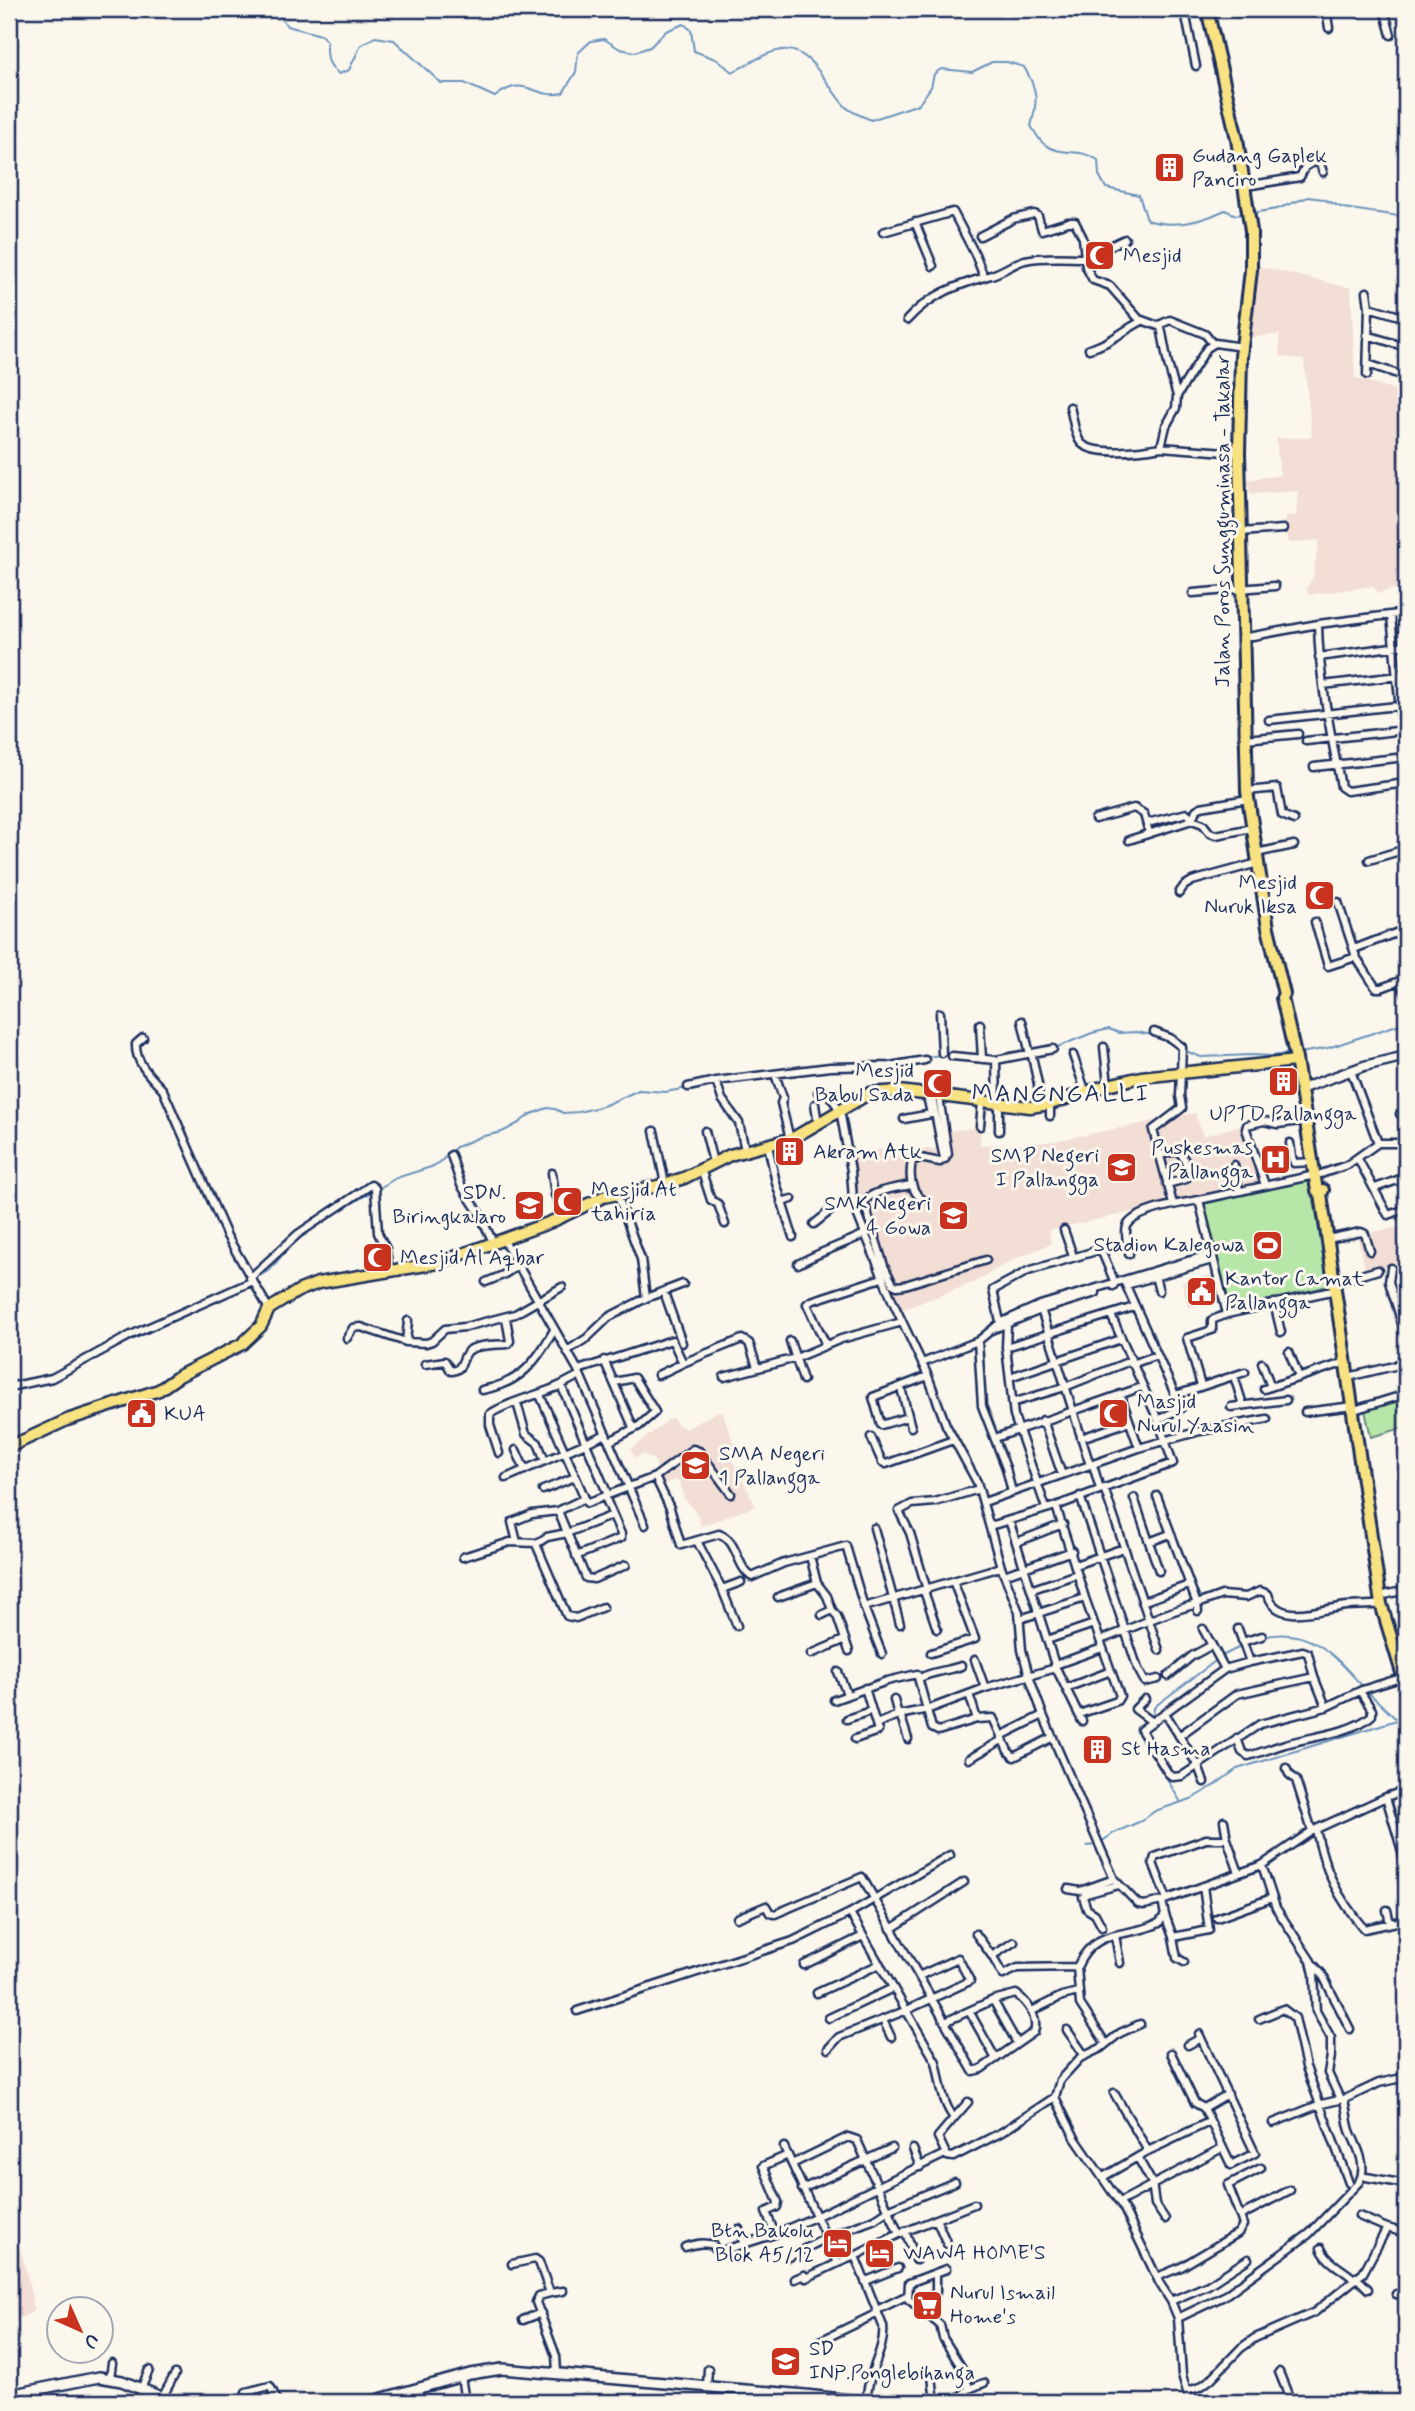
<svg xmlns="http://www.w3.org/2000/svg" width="1415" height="2411" font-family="Mynerve,sans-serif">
  <rect width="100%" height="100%" fill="#fbf7ec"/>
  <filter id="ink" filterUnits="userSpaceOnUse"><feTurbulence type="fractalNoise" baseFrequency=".0143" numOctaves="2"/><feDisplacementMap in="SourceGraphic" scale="14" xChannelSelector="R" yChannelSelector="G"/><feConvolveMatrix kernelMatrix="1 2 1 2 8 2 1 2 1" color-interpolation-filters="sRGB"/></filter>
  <g filter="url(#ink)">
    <path fill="#f2ded4" d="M 1258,266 L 1351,288 L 1355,378 L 1406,393 L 1406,586 L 1378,593 L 1373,586 L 1308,595 L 1307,587 L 1313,578 L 1319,540 L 1288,543 L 1285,526 L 1285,517 L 1296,515 L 1298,491 L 1250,494 L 1247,480 L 1280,475 L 1276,438 L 1302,438 L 1312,436 L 1304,360 L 1280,356 L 1279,334 L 1247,338 Z
      M 927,1097 L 944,1099 L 950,1131 L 980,1127 L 980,1145 L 1028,1144 L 1055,1141 L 1195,1113 L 1203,1136 L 1244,1124 L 1259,1184 L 1182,1201 L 1176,1200 L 1169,1204 L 1049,1230 L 1051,1244 L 1016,1258 L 973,1283 L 901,1310 L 867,1230 L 858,1202 L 853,1150 L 936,1149 Z
      M 1288,1145 L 1293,1170 L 1263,1175 L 1259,1150 Z
      M 1406,1226 L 1406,1260 L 1366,1274 L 1357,1235 Z
      M 1216,1274 L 1221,1300 L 1188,1307 L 1182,1282 Z
      M 718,1411 L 723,1413 L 736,1450 L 731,1458 L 756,1506 L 701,1526 L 697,1514 L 683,1496 L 680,1483 L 675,1480 L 661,1485 L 655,1473 L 659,1470 L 653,1459 L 642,1454 L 636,1458 L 630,1450 L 672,1417 L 677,1424 L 686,1429 Z
      M 9,2213 L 26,2269 L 34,2311 L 9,2324 Z"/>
    <path fill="#b6e7a8" stroke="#688b83" stroke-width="2" d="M 1311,1181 L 1328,1286 L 1230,1310 L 1203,1204 L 1256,1191 Z
      M 1406,1394 L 1406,1427 L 1371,1437 L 1364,1406 Z"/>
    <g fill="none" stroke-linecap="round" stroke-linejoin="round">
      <path stroke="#6a93be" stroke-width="2" d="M 275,9 L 287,26 L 321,35 L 327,41 C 327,56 326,64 339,74 L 349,70 L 361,45 L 375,37 L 394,40 L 441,83 L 464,83 L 495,97 C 526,72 533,100 563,93 L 576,72 L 578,53 L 591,41 L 604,39 L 620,49 L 635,52 L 650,47 L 666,31 L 684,24 L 691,30 L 694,51 L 718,60 L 732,72 C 749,65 764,52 782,50 C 812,46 829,91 846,107 C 852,113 863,116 871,120 L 919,104 L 931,87 L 934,74 L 941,69 L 972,72 L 992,62 L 1007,62 L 1024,67 C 1038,90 1038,100 1031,126 C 1035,132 1039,140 1044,144 C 1061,157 1079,147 1098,160 L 1099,175 L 1106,188 L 1139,195 L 1147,220 C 1173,228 1201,222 1225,210 L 1236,215 L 1243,214
        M 1252,213 L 1277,209 L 1308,197 L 1323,199 L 1343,208 L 1406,217
        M 1055,1048 L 1092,1033 L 1109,1029 L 1119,1033 L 1136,1032 L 1153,1035 L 1170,1042
        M 1183,1050 L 1201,1057 L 1251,1055 L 1272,1056 L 1291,1053
        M 1300,1053 L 1328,1048 L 1406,1022
        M 921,1058 L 940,1055
        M 378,1189 L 396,1178 L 431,1167 L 439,1163 L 456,1147 L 480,1137 L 502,1132 L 519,1123 L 529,1115 L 547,1108 L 555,1109 L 563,1113 L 579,1112 L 603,1106 L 639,1090 L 665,1092 L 688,1088
        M 318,1224 L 373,1191
        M 255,1278 L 270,1270 L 291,1244
        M 102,1354 L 211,1303
        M 33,1379 L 48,1376
        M 9,1380 L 24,1381
        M 1263,1637 C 1310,1625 1336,1657 1364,1688
        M 1222,1656 L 1242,1646
        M 1368,1692 L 1394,1717 L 1399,1719 L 1406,1717
        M 1139,1728 L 1153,1717 L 1154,1708 L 1158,1704 L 1218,1659
        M 1147,1745 L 1180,1801
        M 1101,1842 L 1114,1833 L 1141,1821 L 1155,1811 L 1191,1799 L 1212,1787 L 1237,1769 L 1397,1720
        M 1087,1846 L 1096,1845"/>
      <defs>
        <path id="minor" d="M 1192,9 L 1185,12 L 1196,66
          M 1326,9 L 1329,28
          M 1384,9 L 1391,35
          M 1246,186 L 1300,177 L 1305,167 L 1314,162 L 1320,164 L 1323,172
          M 915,222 L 933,266
          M 883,232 L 953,212 L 975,254 L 984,277
          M 980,236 L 1013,219 L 1034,214 L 1038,216 L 1042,230 L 1068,222 L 1075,222 L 1083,238 L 1085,258 L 1125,239
          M 1369,307 L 1406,318
          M 907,320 C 930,294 958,285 991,275 C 1003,272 1013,263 1025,260 C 1044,256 1066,258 1085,258 L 1086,267 L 1093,280 L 1110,286 L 1139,319 L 1161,327 L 1168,364 L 1177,396
          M 1159,325 L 1170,320 L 1205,334 L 1213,344
          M 1367,335 L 1406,347
          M 1089,349 C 1111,343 1122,331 1142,321
          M 1368,364 L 1406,377
          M 1367,375 L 1369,307 L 1367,292
          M 1070,407 C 1073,418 1074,431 1079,440 C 1088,458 1145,450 1161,447 L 1166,426 L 1176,408 L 1177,396 L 1207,348 L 1215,343 L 1242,347
          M 1161,447 L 1239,453
          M 1240,532 L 1283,529
          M 1193,593 L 1275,586
          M 1391,616 L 1402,731 L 1406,749
          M 1318,624 C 1319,680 1331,733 1341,787 L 1347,791 L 1406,783
          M 1242,638 L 1318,624 L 1406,613
          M 1319,657 L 1406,645
          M 1323,685 L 1406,675
          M 1269,720 L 1406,705
          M 1245,739 L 1298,734
          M 1306,741 L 1406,730
          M 1314,767 L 1406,757
          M 1247,791 L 1277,788 L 1282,815 L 1294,820
          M 1095,819 L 1134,808 L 1144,814 L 1149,833
          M 1192,820 L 1203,824 L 1210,833 L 1216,835 L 1252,828
          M 1147,823 L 1187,813 L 1192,818
          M 1129,840 L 1192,820 L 1196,810 L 1201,807 L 1248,799
          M 1256,853 L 1294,845
          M 1369,860 L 1406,849
          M 1403,884 L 1406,883
          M 1179,893 L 1184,886 L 1192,881 L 1258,863
          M 1338,902 L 1356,957
          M 1315,922 L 1328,966 L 1356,957 L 1376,988 L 1381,988 L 1400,981 L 1406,995
          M 1354,949 L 1406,929
          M 940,1013 L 942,1053
          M 1022,1021 L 1030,1054
          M 980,1024 L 982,1059
          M 1154,1032 L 1170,1038 L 1182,1047 L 1180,1096 L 1182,1108 L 1153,1130 L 1173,1204
          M 143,1038 L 136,1044 C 135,1063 151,1077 163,1090 L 227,1236 L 269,1309
          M 1104,1047 L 1108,1085
          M 1073,1055 L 1086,1093
          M 952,1056 L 996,1060
          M 1032,1056 L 1038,1084 L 1039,1106
          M 1351,1071 L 1378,1143
          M 775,1074 L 783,1098 L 781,1103 L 790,1139
          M 688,1087 L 716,1081
          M 818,1092 L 827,1092 L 840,1110 L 851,1171 L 853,1200 L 858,1216 L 892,1300 L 928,1376 L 946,1425 L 977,1482 L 1001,1567 L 1019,1612 L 1022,1650 L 1029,1676 L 1043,1715 L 1114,1879 L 1138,1904 L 1144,1905 L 1162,1901 L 1262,1865 L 1312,1831 L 1386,1797 L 1406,1790
          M 932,1097 L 943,1154 L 945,1159
          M 815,1104 L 818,1124
          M 997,1104 L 996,1060 L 1053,1049
          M 1050,1104 L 1050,1116
          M 1400,1114 L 1406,1111
          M 904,1119 L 931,1114 L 927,1096
          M 980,1126 L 982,1102
          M 654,1131 L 665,1184
          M 705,1131 L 713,1162
          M 999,1131 L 999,1104
          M 1290,1143 L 1292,1157 L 1294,1163 L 1313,1162
          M 768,1145 L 776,1183 L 793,1237
          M 745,1150 L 739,1123 L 722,1099 L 716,1081 L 830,1067 L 890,1066 L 925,1060
          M 451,1155 L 461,1185 L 478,1211 L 493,1242
          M 1159,1156 C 1183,1147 1182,1152 1189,1174 L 1186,1179 L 1167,1184
          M 1358,1159 L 1388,1215 L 1406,1209
          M 1234,1165 L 1239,1191
          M 701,1169 L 711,1200 L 718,1204 L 725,1224
          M 552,1173 L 555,1195 L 565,1216
          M 1321,1174 L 1347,1165 L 1378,1143 L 1401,1143 L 1406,1146
          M 911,1185 C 897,1188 872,1190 864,1202 L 884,1266 L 893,1284 L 897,1286 L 905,1285 L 986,1260
          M 1265,1185 L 1246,1129 L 1247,1125 L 1264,1121 L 1278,1124 L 1307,1120
          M 1375,1188 L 1406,1177
          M 923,1200 C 910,1191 909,1176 912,1161 L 920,1158 L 940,1162 L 948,1154 L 939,1097
          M 1199,1200 L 1315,1175
          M 781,1202 L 792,1199
          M 814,1224 L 834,1208 L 853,1200
          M 1064,1230 L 1073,1256
          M 503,1239 L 578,1370 L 645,1525
          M 1328,1239 L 1361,1232 L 1365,1234 L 1370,1251
          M 1129,1254 C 1128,1246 1124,1234 1127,1226 C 1135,1210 1182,1203 1199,1200 L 1227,1314 L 1336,1290
          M 798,1264 C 820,1252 842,1245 865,1234
          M 1391,1268 L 1389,1282 L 1406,1336
          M 1155,1276 L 1159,1291
          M 250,1278 L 298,1234 L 371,1185 L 375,1188 L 378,1233 L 386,1249 L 389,1272
          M 1124,1281 L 1181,1408 L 1158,1420
          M 486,1282 L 503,1275 L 517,1266
          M 1334,1283 L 1378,1270
          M 1126,1285 L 1212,1260
          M 664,1292 L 682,1343
          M 646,1298 L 683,1284
          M 1274,1303 L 1281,1332
          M 1040,1306 L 1090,1465
          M 1007,1324 L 1006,1347 L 1014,1416 L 1046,1508
          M 1001,1326 L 993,1290 L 1028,1271 L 1099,1250 L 1102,1252 L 1115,1283 L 1113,1286
          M 994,1329 L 1041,1310 L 1096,1293
          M 347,1338 L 353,1328 L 361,1327 L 406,1342 L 426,1343 L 432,1341 L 445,1329 L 465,1327 L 515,1314 L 562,1287
          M 790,1341 L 803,1380
          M 978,1341 L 982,1406 L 1006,1468 L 1012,1492
          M 406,1342 L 408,1321
          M 826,1345 L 807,1304 L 811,1301 L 882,1278
          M 1006,1347 L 1134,1307
          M 567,1351 L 587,1338 L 609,1317 L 646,1298 L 641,1259 L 617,1194
          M 1289,1352 L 1299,1377
          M 604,1360 L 634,1429
          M 683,1363 L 742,1339 L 749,1343 L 757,1367
          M 922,1363 L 978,1341 L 1000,1323 L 1040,1305 L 1211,1254
          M 1262,1363 L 1271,1387
          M 425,1364 L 445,1361 L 451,1371 C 463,1371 461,1359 468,1351 C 476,1344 497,1345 508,1344 L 510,1341 L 506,1318
          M 1132,1364 L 1157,1355
          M 578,1370 L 672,1340 L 683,1363 L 658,1375
          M 580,1375 L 561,1385 L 608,1495
          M 1234,1376 L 1243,1405
          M 724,1377 L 796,1358 L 841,1339 L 902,1322
          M 1010,1377 L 1121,1339
          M 1348,1377 L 1394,1366 L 1406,1360
          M 1201,1386 L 1187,1338 L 1212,1330 L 1212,1320 L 1227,1314
          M 9,1387 L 52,1378 L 131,1335 L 253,1281
          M 901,1388 L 911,1427
          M 1264,1389 L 1346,1362
          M 482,1390 C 521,1383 536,1362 554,1330
          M 1120,1394 L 1139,1448
          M 540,1395 L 587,1503 L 655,1477 L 693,1449 L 699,1451 L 731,1494
          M 1176,1395 L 1245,1372
          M 517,1403 L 526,1434 L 538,1443 L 545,1461
          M 1012,1403 L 1065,1387 L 1130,1361
          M 1231,1407 L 1286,1400
          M 1354,1410 L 1406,1394
          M 1305,1412 L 1353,1406
          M 908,1417 L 881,1425 L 873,1397 L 928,1376
          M 1043,1420 L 1062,1475
          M 871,1437 L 882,1462 L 886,1464 L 953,1440
          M 995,1438 L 1142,1387
          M 1081,1438 L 1129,1422
          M 610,1441 L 639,1426 L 655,1412 L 634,1378 L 615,1382
          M 516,1450 L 525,1470
          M 499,1453 L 490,1425 L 490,1414 C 511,1400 539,1396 561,1385
          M 1093,1465 L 1100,1489
          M 655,1477 L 670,1508 L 681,1545 L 719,1534 C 738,1540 736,1567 752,1577 L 784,1563 L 810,1556
          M 506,1478 L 606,1434
          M 1104,1488 L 1159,1650
          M 543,1490 L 575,1477
          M 1080,1496 L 1138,1669 L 1145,1682 L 1158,1679
          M 1157,1496 L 1197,1604 L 1222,1595 L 1246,1597 L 1260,1591 L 1268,1594 C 1276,1627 1324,1608 1347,1606 C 1359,1605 1369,1606 1381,1604
          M 1134,1498 L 1159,1571
          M 583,1499 L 558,1511 L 586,1578 L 594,1579 L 626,1565
          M 984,1502 L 1139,1448 L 1200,1431 L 1267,1419
          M 1056,1506 L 1173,1463 L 1158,1420 L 1111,1315
          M 1009,1520 L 1056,1668 L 1082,1721
          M 990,1526 L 1056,1506 L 1085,1598 L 1120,1696 L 1117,1701 L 1079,1714
          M 874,1528 L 900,1624
          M 697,1541 L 722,1589 L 737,1626
          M 517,1542 L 512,1522 L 532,1514 L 558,1511
          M 1017,1542 L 1063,1524
          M 1149,1542 L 1170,1534
          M 576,1556 L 621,1538 L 621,1534 L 605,1497
          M 463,1557 L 510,1542 L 536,1543
          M 1075,1565 L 1124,1548
          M 1004,1575 L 1072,1551
          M 722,1589 L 741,1582
          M 1033,1589 L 1077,1574
          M 927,1590 L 910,1533 L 899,1511 L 912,1504 L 935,1502 L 979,1489
          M 924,1591 L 937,1629
          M 1380,1596 L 1406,1590
          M 778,1597 L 817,1583
          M 1142,1602 L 1189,1585
          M 603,1607 L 576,1618 L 567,1616 L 536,1544 L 547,1537 L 567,1533 L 613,1515
          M 864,1607 L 882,1654
          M 822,1615 L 832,1610
          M 1020,1619 L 1085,1598
          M 1203,1629 L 1225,1669
          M 1238,1629 L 1250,1662
          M 1047,1640 L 1094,1624
          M 1100,1640 C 1132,1629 1163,1612 1197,1604 L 1198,1611
          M 1242,1642 L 1262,1636
          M 849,1651 L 837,1616 L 832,1610 L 827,1596 L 817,1583 L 810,1556 L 846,1546 L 864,1607 L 1001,1567
          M 931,1653 L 975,1639 L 953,1581
          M 811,1654 L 844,1640
          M 975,1660 L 985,1688
          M 1055,1665 L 1102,1648
          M 838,1672 L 847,1694
          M 1168,1676 L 1192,1656 L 1212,1645
          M 920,1678 C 932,1671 948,1671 961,1666
          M 865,1688 L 876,1724 L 898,1715 L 929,1709 L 985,1688 L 1056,1668
          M 1066,1688 L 1111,1671
          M 1145,1699 L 1135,1709 L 1151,1721
          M 834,1700 L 887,1681 L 917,1674 L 932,1728 L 938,1731 L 977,1719 L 969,1694
          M 894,1700 L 898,1715
          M 1326,1707 L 1314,1677 L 1308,1653 L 1303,1651 L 1250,1662 L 1225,1669 L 1141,1730 L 1168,1773 L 1173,1777 L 1182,1776 L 1260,1724 L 1326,1707 L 1362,1690 L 1404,1677
          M 1165,1713 L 1198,1766 L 1204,1782
          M 900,1714 L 908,1739
          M 847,1719 L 870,1711
          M 977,1719 L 993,1718 L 1008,1751 L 1014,1757 L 1053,1737
          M 1001,1736 L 1043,1715
          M 1179,1736 L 1237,1694 L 1314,1677
          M 1237,1738 L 1242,1752 L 1248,1756 C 1260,1753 1272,1748 1285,1744 C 1310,1737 1353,1733 1372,1715 L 1372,1710 L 1360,1691
          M 855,1739 L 878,1731 L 876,1724
          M 969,1759 L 1002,1740
          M 1286,1768 L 1289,1774 L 1296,1780 L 1312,1831
          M 1386,1797 L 1406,1865
          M 1224,1821 L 1227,1839
          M 1316,1830 C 1325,1871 1337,1897 1364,1929 L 1406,1920
          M 1262,1865 L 1276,1908 L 1311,1961 L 1314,1974 L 1316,2011 L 1331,2038 L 1331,2056 L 1328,2073 L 1340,2099
          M 1068,1889 L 1080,1891 L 1114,1879
          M 1167,1899 L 1153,1863 L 1155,1857 L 1206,1839 L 1227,1839 L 1239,1873
          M 1387,1910 L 1390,1923
          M 850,1913 L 936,2062 C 941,2082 941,2101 954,2118 L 938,2137 L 947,2156 L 953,2157 L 1002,2132 L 1055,2097
          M 1165,1915 L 1173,1937 L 1209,1930 L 1203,1886
          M 737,1918 L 766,1906 L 770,1913 L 775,1914 L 862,1877 L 973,2071 L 981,2069 L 1034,2032 C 1039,2017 1027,2002 1016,1994 L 993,2000 L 945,2022
          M 1217,1918 L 1272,1898
          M 1102,1927 L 1095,1914 L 1087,1909 L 1083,1897 L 1086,1894 L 1118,1885
          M 891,1929 L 964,1882
          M 976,1934 L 992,1956 L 1014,1942
          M 1115,1935 L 1120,1963
          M 1173,1937 L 1177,1958 L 1184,1962
          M 992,1956 L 1003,1975 L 1018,1968 L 1077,1967
          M 1312,1963 L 1322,1974 L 1350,2029
          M 804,1965 L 863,1936
          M 817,1993 L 880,1964
          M 993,2000 L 1017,2043
          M 577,2011 L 793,1941 L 850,1913 L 950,1855
          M 969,2011 L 996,2059
          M 1032,2011 L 1062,1996 L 1078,1992
          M 829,2018 L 893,1988
          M 1259,2019 L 1283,2009 L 1295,2018 L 1306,2067 L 1349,2183
          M 883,2020 L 891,2037
          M 1140,2024 L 1120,2033 L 1101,2048 L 1080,2058 L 1060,2080 L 1055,2097 L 1075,2138 L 1124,2209 L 1160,2284 L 1171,2301 L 1178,2318 L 1182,2375 L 1190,2402
          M 1067,2030 L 1085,2056
          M 1199,2034 L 1255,2153 L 1231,2165 L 1204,2108 L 1228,2094
          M 1106,2044 L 1080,2004 L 1077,1967 C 1096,1925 1128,1939 1159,1923 L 1165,1915 L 1162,1901
          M 1188,2045 L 1201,2038
          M 828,2049 L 839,2037 L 907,2010 L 970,1981 L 958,1958 L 919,1976
          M 1171,2053 L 1195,2103 L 1204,2108
          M 1114,2093 L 1148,2151
          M 954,2118 L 968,2102
          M 1273,2123 L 1318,2105 L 1347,2098 L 1379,2083 L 1406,2077
          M 784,2147 L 838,2263 L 855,2256 L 883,2326 C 886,2350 865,2376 867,2402
          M 913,2149 L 920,2167
          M 1403,2153 L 1406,2105
          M 788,2155 L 763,2166 L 778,2202 L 777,2207 L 766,2212 L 775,2234 L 815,2217 L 945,2154
          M 1138,2158 L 1152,2183 L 1155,2204 L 1165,2219
          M 792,2164 L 848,2137 L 857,2140 L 899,2234 L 855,2256
          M 1103,2177 L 1148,2151 L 1209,2122
          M 1366,2177 L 1406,2184
          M 802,2189 L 892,2148
          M 1120,2202 L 1222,2148
          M 1240,2216 L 1228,2185 L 1261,2168
          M 1359,2216 L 1387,2228
          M 936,2219 L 947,2244
          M 739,2229 L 744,2243
          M 905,2231 L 916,2260
          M 899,2234 L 974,2204
          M 685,2247 C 695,2244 703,2242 713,2245 L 717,2251 L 722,2251 L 775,2234
          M 1321,2248 C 1326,2262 1343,2269 1354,2279
          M 789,2257 L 826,2238 L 875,2219 L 890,2209 L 955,2182
          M 512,2264 L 535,2259 L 539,2262 L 550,2293 L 539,2296 L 536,2302 L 556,2356 L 557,2372
          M 946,2269 L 909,2283 L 908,2299 L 940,2325 L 943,2338 L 965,2373 L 969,2389
          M 1157,2277 L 1181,2267 L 1238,2233 L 1243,2225 L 1240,2216 L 1290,2190
          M 1356,2277 L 1368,2289
          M 795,2279 L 804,2275 L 806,2278 L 838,2263
          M 866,2281 L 898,2268
          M 550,2293 L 563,2291
          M 1396,2294 L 1406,2297
          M 1171,2301 L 1208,2285 L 1248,2259
          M 920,2308 L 936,2292 L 936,2275
          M 877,2310 L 908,2295
          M 1178,2318 L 1224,2296 L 1309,2234 L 1359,2182 C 1368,2166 1357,2147 1351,2133 C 1346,2122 1348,2110 1343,2099
          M 523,2320 L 541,2313
          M 818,2342 L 878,2313
          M 1279,2372 L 1291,2402
          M 461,2376 L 465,2402
          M 932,2376 L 935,2402
          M 110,2378 L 112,2363
          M 707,2386 L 708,2369
          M 141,2389 L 149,2370
          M 1187,2391 L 1200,2387 L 1211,2379 L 1241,2348 L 1255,2338 L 1315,2312 L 1363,2273 L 1387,2228 L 1406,2233
          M 246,2392 L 270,2386 L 278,2402
          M 162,2398 L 175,2374
          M 954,2402 L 969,2389 L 984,2383"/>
        <path id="tertiary" d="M 1306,1087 L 1364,1066 L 1406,1056"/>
        <path id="secondary" d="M 9,2395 L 99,2377 L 122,2381 L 173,2402
          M 369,2402 L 470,2374 L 502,2369 L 805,2395 L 869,2402"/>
        <path id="primary" d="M 9,1447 L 67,1420 L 159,1390 L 179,1376 L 242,1344 L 261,1326 L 269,1309 L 298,1291 L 318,1283 L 438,1263 L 551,1222 L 603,1197 L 658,1186 L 684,1178 L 730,1155 L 793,1138 L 870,1093 L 899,1091 L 1030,1107 L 1050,1104 L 1108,1085 L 1141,1077 L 1296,1061"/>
        <path id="trunk" d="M 1207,9 L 1237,139 L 1251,231 L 1251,270 L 1241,356 L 1239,453 L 1247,791 L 1268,928 L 1284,994 L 1282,998 L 1296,1059 L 1317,1191 L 1321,1194
          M 1323,1190 L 1321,1194 L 1381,1604 L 1406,1686"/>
      </defs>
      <use href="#minor" stroke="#1b2f5e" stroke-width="11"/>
      <use href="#tertiary" stroke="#1b2f5e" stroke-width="13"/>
      <use href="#secondary" stroke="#1b2f5e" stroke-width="14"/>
      <use href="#primary" stroke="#1b2f5e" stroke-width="15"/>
      <use href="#trunk" stroke="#1b2f5e" stroke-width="16"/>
      <use href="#minor" stroke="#fbf7ec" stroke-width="6"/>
      <use href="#tertiary" stroke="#fbf7ec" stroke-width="8"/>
      <use href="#secondary" stroke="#fbf7ec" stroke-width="9"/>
      <use href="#primary" stroke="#f8e281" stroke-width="10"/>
      <use href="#trunk" stroke="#f8e281" stroke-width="10"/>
    </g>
  </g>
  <defs>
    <symbol id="building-square" viewBox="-11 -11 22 22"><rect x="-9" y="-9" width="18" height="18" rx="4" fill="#c8321e" stroke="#fbf7ec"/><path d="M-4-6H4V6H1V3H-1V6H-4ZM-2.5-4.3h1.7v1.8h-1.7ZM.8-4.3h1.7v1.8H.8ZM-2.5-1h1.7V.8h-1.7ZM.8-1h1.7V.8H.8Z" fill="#fff"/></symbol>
    <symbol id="mosque-square" viewBox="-11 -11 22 22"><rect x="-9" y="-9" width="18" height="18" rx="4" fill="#c8321e" stroke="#fbf7ec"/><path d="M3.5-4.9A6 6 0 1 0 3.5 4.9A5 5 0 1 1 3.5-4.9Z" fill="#fff"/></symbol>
    <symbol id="hospital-square" viewBox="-11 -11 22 22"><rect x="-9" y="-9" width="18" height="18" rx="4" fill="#c8321e" stroke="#fbf7ec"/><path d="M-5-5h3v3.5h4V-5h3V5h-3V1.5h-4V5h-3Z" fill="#fff"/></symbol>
    <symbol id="school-square" viewBox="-11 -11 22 22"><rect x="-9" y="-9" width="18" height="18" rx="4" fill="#c8321e" stroke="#fbf7ec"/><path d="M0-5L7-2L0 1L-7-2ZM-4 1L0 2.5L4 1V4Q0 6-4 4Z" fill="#fff"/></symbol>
    <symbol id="stadium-square" viewBox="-11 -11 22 22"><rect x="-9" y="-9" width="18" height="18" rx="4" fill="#c8321e" stroke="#fbf7ec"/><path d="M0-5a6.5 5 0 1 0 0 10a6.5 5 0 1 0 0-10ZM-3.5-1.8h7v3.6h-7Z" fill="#fff"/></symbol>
    <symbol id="civic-square" viewBox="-11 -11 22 22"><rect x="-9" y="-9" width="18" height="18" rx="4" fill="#c8321e" stroke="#fbf7ec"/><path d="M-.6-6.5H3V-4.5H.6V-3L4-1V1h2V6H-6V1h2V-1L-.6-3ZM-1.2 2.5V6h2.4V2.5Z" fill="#fff"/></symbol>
    <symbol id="hotel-square" viewBox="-11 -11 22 22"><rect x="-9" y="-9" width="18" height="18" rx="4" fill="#c8321e" stroke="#fbf7ec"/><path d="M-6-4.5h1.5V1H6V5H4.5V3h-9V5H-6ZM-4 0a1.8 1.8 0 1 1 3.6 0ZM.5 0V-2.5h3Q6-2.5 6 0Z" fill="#fff"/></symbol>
    <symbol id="supermarket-square" viewBox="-11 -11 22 22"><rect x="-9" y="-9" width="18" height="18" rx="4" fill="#c8321e" stroke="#fbf7ec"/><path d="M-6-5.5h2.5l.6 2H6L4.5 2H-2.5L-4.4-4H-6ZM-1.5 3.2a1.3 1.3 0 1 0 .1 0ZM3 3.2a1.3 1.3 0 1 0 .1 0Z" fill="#fff"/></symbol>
  </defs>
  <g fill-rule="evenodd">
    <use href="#building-square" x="1152" y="150" width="35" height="35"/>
    <use href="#mosque-square" x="1082" y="238" width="35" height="35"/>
    <use href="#mosque-square" x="1302" y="878" width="35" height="35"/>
    <use href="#building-square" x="1266" y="1064" width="35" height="35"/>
    <use href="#mosque-square" x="920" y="1066" width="35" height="35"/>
    <use href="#building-square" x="772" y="1134" width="35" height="35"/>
    <use href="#hospital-square" x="1258" y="1142" width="35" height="35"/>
    <use href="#school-square" x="1104" y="1150" width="35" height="35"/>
    <use href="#mosque-square" x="550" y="1184" width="35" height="35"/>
    <use href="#school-square" x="512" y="1188" width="35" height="35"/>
    <use href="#school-square" x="936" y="1198" width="35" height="35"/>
    <use href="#stadium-square" x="1250" y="1228" width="35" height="35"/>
    <use href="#mosque-square" x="360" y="1240" width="35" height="35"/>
    <use href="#civic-square" x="1184" y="1274" width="35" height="35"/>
    <use href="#civic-square" x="124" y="1396" width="35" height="35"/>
    <use href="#mosque-square" x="1096" y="1396" width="35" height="35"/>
    <use href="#school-square" x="678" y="1448" width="35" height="35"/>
    <use href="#building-square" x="1080" y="1732" width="35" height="35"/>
    <use href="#hotel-square" x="820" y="2226" width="35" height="35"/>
    <use href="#hotel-square" x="862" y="2236" width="35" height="35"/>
    <use href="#supermarket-square" x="910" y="2288" width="35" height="35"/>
    <use href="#school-square" x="768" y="2344" width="35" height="35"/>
  </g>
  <g text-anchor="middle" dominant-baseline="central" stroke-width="6" stroke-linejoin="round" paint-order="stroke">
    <g font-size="21" fill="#1b2f5e" stroke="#fbf7ec" text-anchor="start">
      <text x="1192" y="156">Gudang Gaplek<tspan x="1192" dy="24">Panciro</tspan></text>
      <text x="1123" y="256">Mesjid</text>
      <text x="1297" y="883" text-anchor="end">Mesjid<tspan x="1297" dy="24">Nuruk Iksa</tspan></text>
      <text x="914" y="1071" text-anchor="end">Mesjid<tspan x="914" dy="24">Babul Sada</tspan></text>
      <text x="1283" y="1114" text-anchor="middle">UPTD Pallangga</text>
      <text x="1253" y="1148" text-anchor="end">Puskesmas<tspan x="1253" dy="24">Pallangga</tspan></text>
      <text x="813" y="1152">Akram Atk</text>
      <text x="1099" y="1156" text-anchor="end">SMP Negeri<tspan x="1099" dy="24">I Pallangga</tspan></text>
      <text x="591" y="1190">Mesjid At<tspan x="591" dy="24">tahiria</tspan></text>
      <text x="506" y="1193" text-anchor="end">SDN.<tspan x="506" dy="24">Biringkalaro</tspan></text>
      <text x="931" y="1204" text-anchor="end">SMK Negeri<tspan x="931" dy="24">4 Gowa</tspan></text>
      <text x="1245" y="1245" text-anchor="end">Stadion Kalegowa</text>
      <text x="400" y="1258">Mesjid Al Aqbar</text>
      <text x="1225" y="1279">Kantor Camat<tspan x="1225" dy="24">Pallangga</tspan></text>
      <text x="1137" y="1402">Masjid<tspan x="1137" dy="24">Nurul Yaasin</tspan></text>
      <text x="164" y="1414">KUA</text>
      <text x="719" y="1454">SMA Negeri<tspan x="719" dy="24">1 Pallangga</tspan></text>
      <text x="1121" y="1749">St Hasma</text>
      <text x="814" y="2231" text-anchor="end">Btn Bakolu<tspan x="814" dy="24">Blok A5/12</tspan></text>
      <text x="903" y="2253">WAWA HOME'S</text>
      <text x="950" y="2293">Nurul Ismail<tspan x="950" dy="24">Home's</tspan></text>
      <text x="809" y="2349">SD<tspan x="809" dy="24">INP.Ponglebihanga</tspan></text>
    </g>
    <g font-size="21" fill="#1b2f5e" stroke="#fbf7ec">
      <text transform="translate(1223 521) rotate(-90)">Jalan Poros Sungguminasa - Takalar</text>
    </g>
    <g font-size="24" letter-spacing="2" fill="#1b2f5e" stroke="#fbf7ec">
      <text x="1061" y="1094">MANGNGALLI</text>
    </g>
  </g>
  <rect width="1415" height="2411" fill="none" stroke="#fbf7ec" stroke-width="35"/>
  <rect x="18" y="18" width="1380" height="2376" fill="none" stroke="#1b2f5e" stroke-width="2.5" filter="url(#ink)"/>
  <g transform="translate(80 2330) rotate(135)"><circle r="33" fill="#fbf7ec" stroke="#a1a7b3" stroke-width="2"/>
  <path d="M0-5L12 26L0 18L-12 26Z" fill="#c8321e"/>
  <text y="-10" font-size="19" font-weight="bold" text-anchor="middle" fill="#1b2f5e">U</text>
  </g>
</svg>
